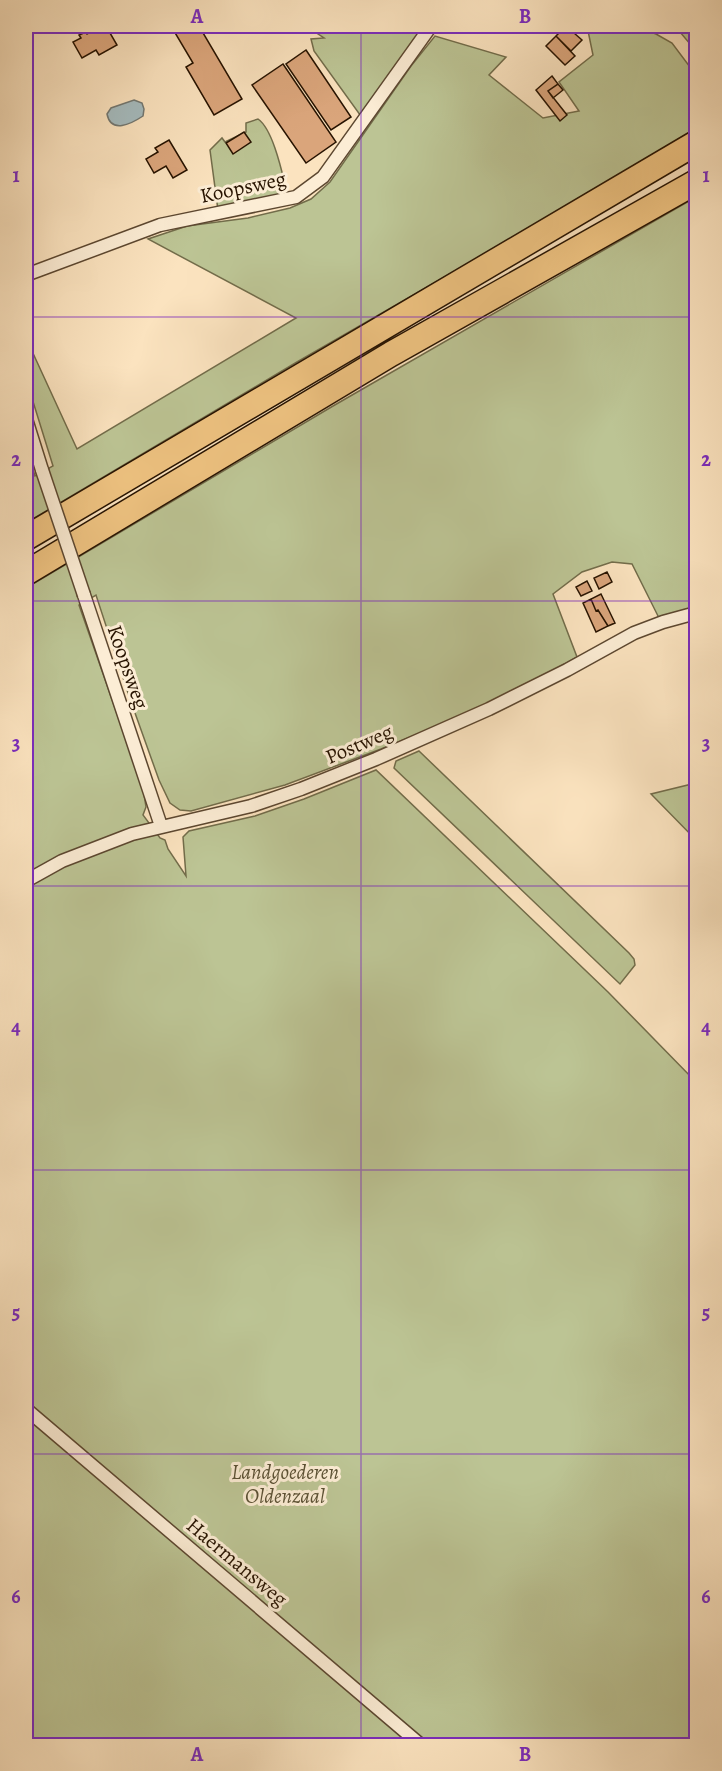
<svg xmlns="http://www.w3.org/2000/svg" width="722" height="1771" font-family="Alegreya,serif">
  <rect width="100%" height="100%" fill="#fbe3bf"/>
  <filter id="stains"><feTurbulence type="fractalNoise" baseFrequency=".00333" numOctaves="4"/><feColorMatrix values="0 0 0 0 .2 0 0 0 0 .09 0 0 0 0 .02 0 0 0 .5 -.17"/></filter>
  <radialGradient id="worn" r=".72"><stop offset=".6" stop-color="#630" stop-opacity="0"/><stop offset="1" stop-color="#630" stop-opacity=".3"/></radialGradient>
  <path fill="#bcc494" stroke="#726c4a" stroke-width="1.5" d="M 306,26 L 429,26 L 363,119 L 314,51 L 311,39 L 324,38 Z
    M 587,26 L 635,26 L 656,34 L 672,43 L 696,75 L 696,132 L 297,362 L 26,523 L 26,445 L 35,476 L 53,466 L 26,379 L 26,338 L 77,449 L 296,318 L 148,239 L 187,226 L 248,218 L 290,208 L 311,199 L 330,182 L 411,66 L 435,36 L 506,57 L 489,75 L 543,118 L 579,111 L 559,82 L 593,55 Z
    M 669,26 L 696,26 L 696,51 L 680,32 Z
    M 258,119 C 274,130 283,177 288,196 L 218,210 L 210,150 L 222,138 L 225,142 L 246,132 L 246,123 Z
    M 696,197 L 696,609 L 659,618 L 632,564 L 612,562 L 582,572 L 553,594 L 577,657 L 544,676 L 457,718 L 381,749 L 285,785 L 191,811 L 180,810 L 170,803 L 159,780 L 130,699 L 96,595 L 79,605 L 143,788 L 146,807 L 143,815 L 160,838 L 165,840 L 168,849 L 186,876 L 183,837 L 189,831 L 255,816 L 304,799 L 376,770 L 608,992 L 696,1082 L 696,1745 L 26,1745 L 26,588 L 333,406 Z
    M 419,751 L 629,953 L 634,959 L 635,965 L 620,984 L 394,768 L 396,761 Z
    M 696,783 L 696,840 L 651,794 Z"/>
  <path fill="#a5bbbe" stroke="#737872" stroke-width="1.5" d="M 134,100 L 142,103 L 144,109 L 143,116 C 131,124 111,134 107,114 L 111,108 Z"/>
  <path fill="#daa57b" stroke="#271300" stroke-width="1.5" d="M 102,26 L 106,26 L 117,45 L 99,55 L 96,50 L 82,58 L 73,42 L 81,38 L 79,35 L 86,32 L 87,34 Z
    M 171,26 L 199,26 L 242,99 L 214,115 L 186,67 L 193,63 Z
    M 566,26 L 582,40 L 571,51 L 556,36 Z
    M 556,36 L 575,56 L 565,65 L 546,46 Z
    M 306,50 L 351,117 L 331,130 L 286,64 Z
    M 283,64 L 336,142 L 306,163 L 252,85 Z
    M 552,76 L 558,84 L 548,91 L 567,115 L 560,121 L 536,90 Z
    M 558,84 L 563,90 L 553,98 L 548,91 Z
    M 244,132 L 251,142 L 233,154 L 226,143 Z
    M 169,140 L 187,170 L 173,178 L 166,166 L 154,173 L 146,159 L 158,152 L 155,148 Z
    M 607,572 L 612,582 L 599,589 L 594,578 Z
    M 587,581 L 592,591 L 581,596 L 576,587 Z
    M 601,594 L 615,623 L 608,626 L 598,610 L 596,611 L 591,599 Z
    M 591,599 L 596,611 L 598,610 L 608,626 L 596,632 L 583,603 Z"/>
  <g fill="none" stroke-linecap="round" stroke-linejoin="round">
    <defs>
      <path id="street" d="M 26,275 L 160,225 L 296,197 L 323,177 L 431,26
        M 26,419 L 42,470
        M 84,595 L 161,826
        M 26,881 L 62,861 L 132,834 L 251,806 L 301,789 L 376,759 L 489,709 L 567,670 L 634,633 L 663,622 L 696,613
        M 26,1409 L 422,1746"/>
      <path id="highway" d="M 26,538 L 696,143
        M 26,573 L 391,354 L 696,182"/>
    </defs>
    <use href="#street" stroke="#5c4730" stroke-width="15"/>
    <use href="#highway" stroke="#271300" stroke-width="27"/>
    <use href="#street" stroke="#fcedd5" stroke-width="12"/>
    <use href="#highway" stroke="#eec280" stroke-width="24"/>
    <defs>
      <path id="street-bridge" d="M 42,470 L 84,595"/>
    </defs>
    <use href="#street-bridge" stroke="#5c4730" stroke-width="15" stroke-linecap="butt"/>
    <use href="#street-bridge" stroke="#fcedd5" stroke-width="12"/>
  </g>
  <path fill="none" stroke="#7b2cbf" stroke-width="1.5" stroke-opacity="0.55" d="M 361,26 L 361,1746M 26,317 L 696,317M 26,601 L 696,601M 26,886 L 696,886M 26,1170 L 696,1170M 26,1454 L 696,1454"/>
  <g text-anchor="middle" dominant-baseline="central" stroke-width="6" stroke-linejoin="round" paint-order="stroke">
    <g font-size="21" fill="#271300" stroke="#fcedd5">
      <text transform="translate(243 187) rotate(-12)">Koopsweg</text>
      <text transform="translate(128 667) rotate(71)">Koopsweg</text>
      <text transform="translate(359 744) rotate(-23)">Postweg</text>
      <text transform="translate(237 1562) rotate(40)">Haermansweg</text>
    </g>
    <g font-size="21" font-style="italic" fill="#5b5134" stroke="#fcedd5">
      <text x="285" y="1472">Landgoederen<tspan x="285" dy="24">Oldenzaal</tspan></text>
    </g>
  </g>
  <rect width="722" height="1771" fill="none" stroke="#fbe3bf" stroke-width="66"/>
  <rect x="33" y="33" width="656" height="1705" fill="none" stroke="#7b2cbf" stroke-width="2"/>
  <g font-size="20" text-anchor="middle" font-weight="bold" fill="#7b2cbf">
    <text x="197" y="23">A</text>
    <text x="525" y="23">B</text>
    <text x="16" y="182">1</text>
    <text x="706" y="182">1</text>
    <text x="16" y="466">2</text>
    <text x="706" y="466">2</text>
    <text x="16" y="750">3</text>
    <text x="706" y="750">3</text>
    <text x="16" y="1034">4</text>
    <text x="706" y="1034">4</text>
    <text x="16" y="1319">5</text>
    <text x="706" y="1319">5</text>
    <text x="16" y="1603">6</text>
    <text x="706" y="1603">6</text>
    <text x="197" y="1761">A</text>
    <text x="525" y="1761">B</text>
  </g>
  <rect width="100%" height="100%" filter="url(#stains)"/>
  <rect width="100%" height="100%" fill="url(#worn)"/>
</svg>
